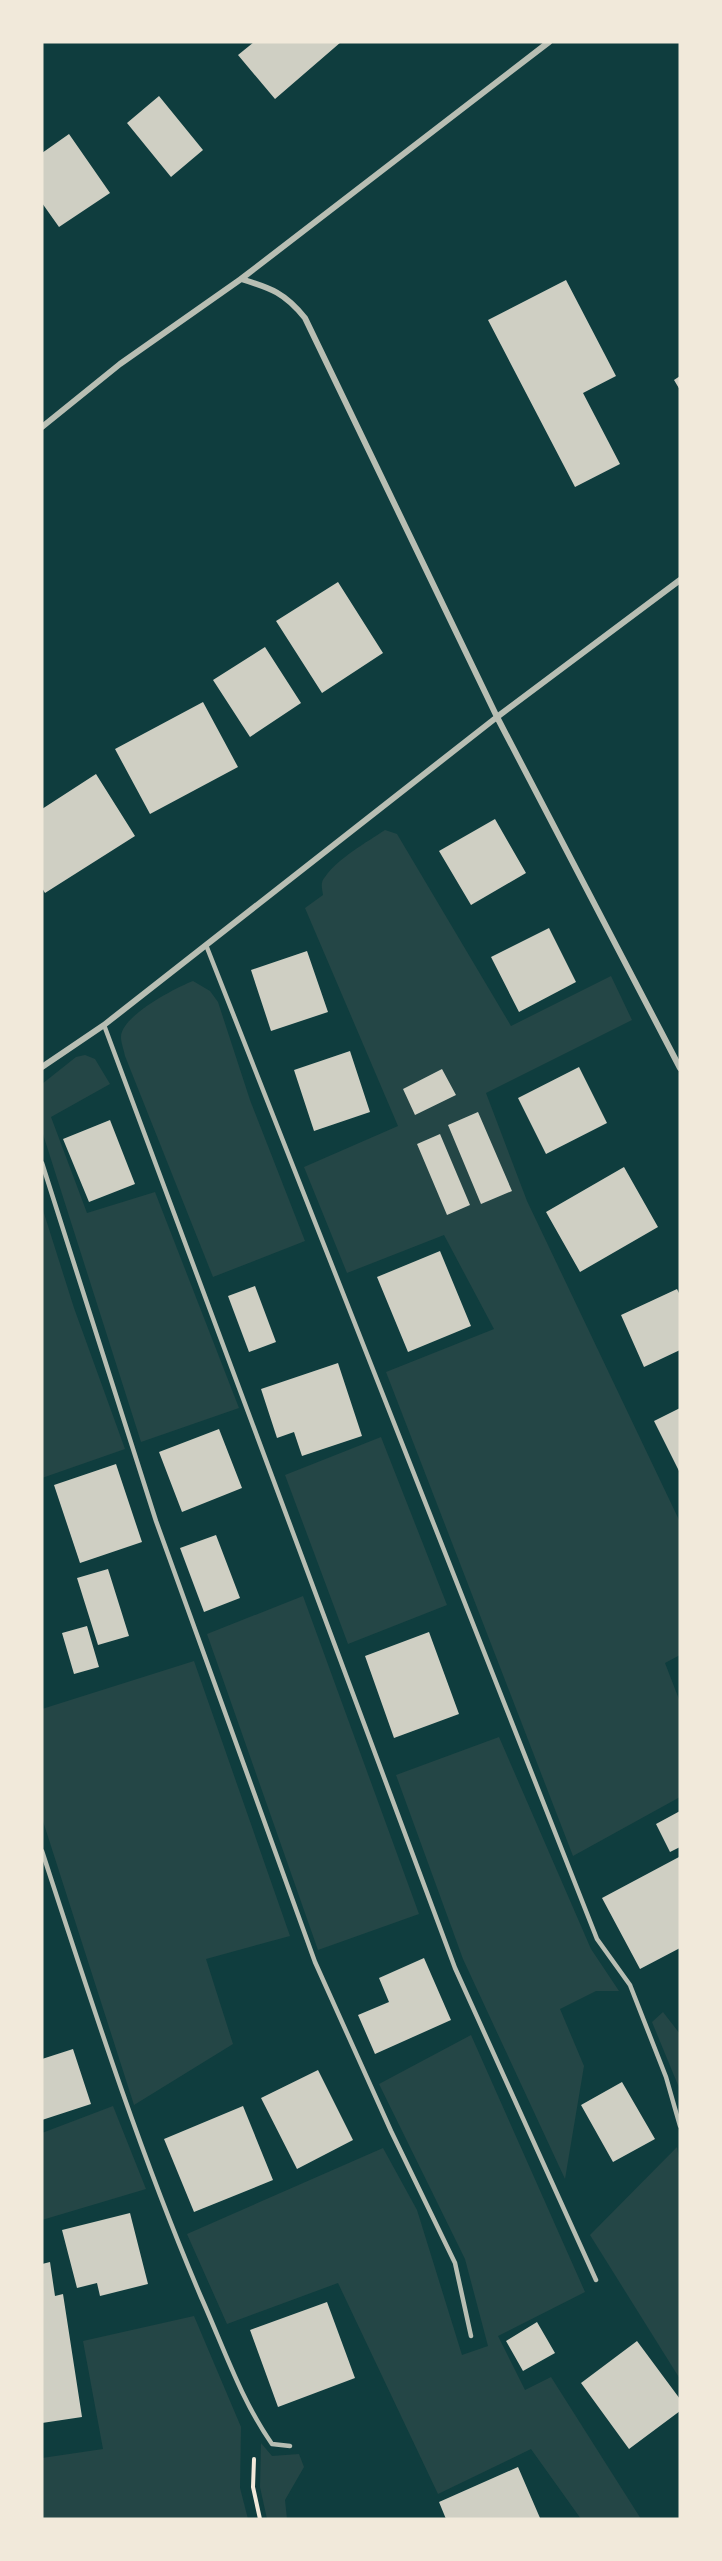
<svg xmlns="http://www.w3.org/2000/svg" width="722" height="2561" font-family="'IBM Plex Sans',sans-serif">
  <rect width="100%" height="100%" fill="#0f3d3e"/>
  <path fill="#244646" d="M 385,830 L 397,834 L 511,1026 L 611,976 L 632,1020 L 486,1093 L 527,1201 L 680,1522 L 680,1655 L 665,1663 L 680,1702 L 680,1797 L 573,1856 L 386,1372 L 494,1329 L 444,1235 L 347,1273 L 304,1167 L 398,1126 L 305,908 L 323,895 C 322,888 320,882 325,877 C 337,859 367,842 385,830 Z
    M 193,981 L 210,991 L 218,1002 L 250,1100 L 305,1241 L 213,1277 L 125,1056 C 124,1050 121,1043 121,1037 C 121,1016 175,988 193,981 Z
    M 85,1055 L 95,1059 L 110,1084 L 51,1117 L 87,1213 L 155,1192 L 239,1408 L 141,1442 L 42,1131 L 42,1084 L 76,1057 Z
    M 42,1207 L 74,1308 L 125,1449 L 42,1478 Z
    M 381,1437 L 447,1605 L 348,1644 L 285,1475 Z
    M 303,1596 L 419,1914 L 318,1950 L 207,1634 Z
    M 194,1661 L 290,1936 L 206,1959 L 233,2044 L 134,2105 L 42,1818 L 42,1709 Z
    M 499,1737 L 591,1949 L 619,1991 L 596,1991 L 560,2009 L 584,2066 L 565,2179 L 463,1959 L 396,1775 Z
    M 663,2012 L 680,2034 L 680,2090 L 652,2022 Z
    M 471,2035 L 585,2292 L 498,2336 L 525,2390 L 551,2377 L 641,2519 L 581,2519 L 531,2449 L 438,2494 L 338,2283 L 227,2324 L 187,2234 L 383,2148 L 417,2210 L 462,2355 L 488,2346 L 465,2259 L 379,2084 Z
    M 113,2106 L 146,2189 L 42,2220 L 42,2133 Z
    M 677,2147 L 680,2164 L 680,2379 L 590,2235 Z
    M 194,2316 L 241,2427 L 240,2488 L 248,2519 L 42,2519 L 42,2458 L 103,2449 L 83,2341 Z
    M 261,2443 L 272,2456 L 299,2454 L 304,2467 L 285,2500 L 287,2519 L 267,2519 L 260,2487 Z"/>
  <path fill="#cfcfc3" d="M 254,42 L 341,42 L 275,99 L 238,55 Z
    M 159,96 L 203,150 L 171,177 L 127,123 Z
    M 69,134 L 110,193 L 59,227 L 42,203 L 42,153 Z
    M 566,280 L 616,376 L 583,393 L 620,464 L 575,487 L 488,320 Z
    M 680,376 L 680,390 L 674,380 Z
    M 338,582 L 383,653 L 322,693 L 276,621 Z
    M 265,647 L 301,703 L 250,737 L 213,680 Z
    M 203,702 L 238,767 L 150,814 L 115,749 Z
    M 96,774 L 135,836 L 45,893 L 42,888 L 42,809 Z
    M 495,819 L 526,873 L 471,905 L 439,851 Z
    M 549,928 L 576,982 L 519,1012 L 491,957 Z
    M 307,951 L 328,1012 L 271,1031 L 251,970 Z
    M 350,1051 L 370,1112 L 314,1131 L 294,1070 Z
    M 579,1067 L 607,1123 L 546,1154 L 518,1098 Z
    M 442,1069 L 456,1095 L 415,1115 L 403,1089 Z
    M 478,1112 L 512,1191 L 481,1204 L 448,1125 Z
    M 110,1120 L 135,1184 L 89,1202 L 63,1139 Z
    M 440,1134 L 470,1205 L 447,1215 L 417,1144 Z
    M 624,1167 L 658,1227 L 580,1272 L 546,1212 Z
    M 440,1251 L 471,1326 L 408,1352 L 377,1277 Z
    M 255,1286 L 276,1342 L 249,1352 L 228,1296 Z
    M 677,1289 L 680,1295 L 680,1350 L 644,1367 L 621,1315 Z
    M 338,1363 L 362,1436 L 302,1456 L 294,1432 L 277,1438 L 261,1389 Z
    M 680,1408 L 680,1473 L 654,1421 Z
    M 219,1429 L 242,1488 L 182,1512 L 159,1452 Z
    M 116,1464 L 142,1542 L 80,1563 L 54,1485 Z
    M 216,1535 L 240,1598 L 204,1612 L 180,1548 Z
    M 108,1569 L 129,1636 L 98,1645 L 77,1578 Z
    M 87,1626 L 99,1667 L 74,1674 L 62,1633 Z
    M 429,1632 L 459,1714 L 394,1738 L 365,1656 Z
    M 680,1811 L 680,1847 L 670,1852 L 656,1824 Z
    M 679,1857 L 680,1948 L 640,1969 L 602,1898 Z
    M 424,1958 L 451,2020 L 375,2054 L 358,2015 L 389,2002 L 379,1978 Z
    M 73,2049 L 91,2104 L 42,2120 L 42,2059 Z
    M 318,2070 L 353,2140 L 297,2169 L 261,2098 Z
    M 622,2082 L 655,2139 L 613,2162 L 581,2105 Z
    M 243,2106 L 273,2180 L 194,2212 L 164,2139 Z
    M 130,2213 L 148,2284 L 100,2296 L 97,2283 L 77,2288 L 62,2230 Z
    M 50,2262 L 55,2296 L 63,2294 L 82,2417 L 42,2423 L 42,2264 Z
    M 327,2302 L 355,2378 L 278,2407 L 250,2330 Z
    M 537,2322 L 555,2353 L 523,2371 L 506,2341 Z
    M 637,2341 L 680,2399 L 680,2411 L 629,2449 L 581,2383 Z
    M 518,2467 L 540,2518 L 446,2519 L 439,2502 Z"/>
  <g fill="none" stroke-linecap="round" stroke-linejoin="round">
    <path stroke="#f1e9da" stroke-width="4" d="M 254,2459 L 253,2487 L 260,2519"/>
    <path stroke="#b8beb3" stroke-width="4.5" d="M 206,945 L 597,1939 L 630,1985 L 666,2077 L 680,2126
      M 104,1025 L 455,1968 L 596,2280
      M 42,1163 L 156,1521 L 315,1962 L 391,2131 L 455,2263 L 471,2336
      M 42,1851 C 91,2001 139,2151 201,2297 C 223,2346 241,2400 272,2444 L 290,2446"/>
    <path stroke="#b8beb3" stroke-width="6" d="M 241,279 C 271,288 285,293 305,318 L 497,717 L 680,1068
      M 42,427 L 120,364 L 241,279 L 549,42
      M 42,1067 L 104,1025 L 497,717 L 680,580"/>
  </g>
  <rect width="722" height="2561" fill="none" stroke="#f1e9da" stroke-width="87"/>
</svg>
